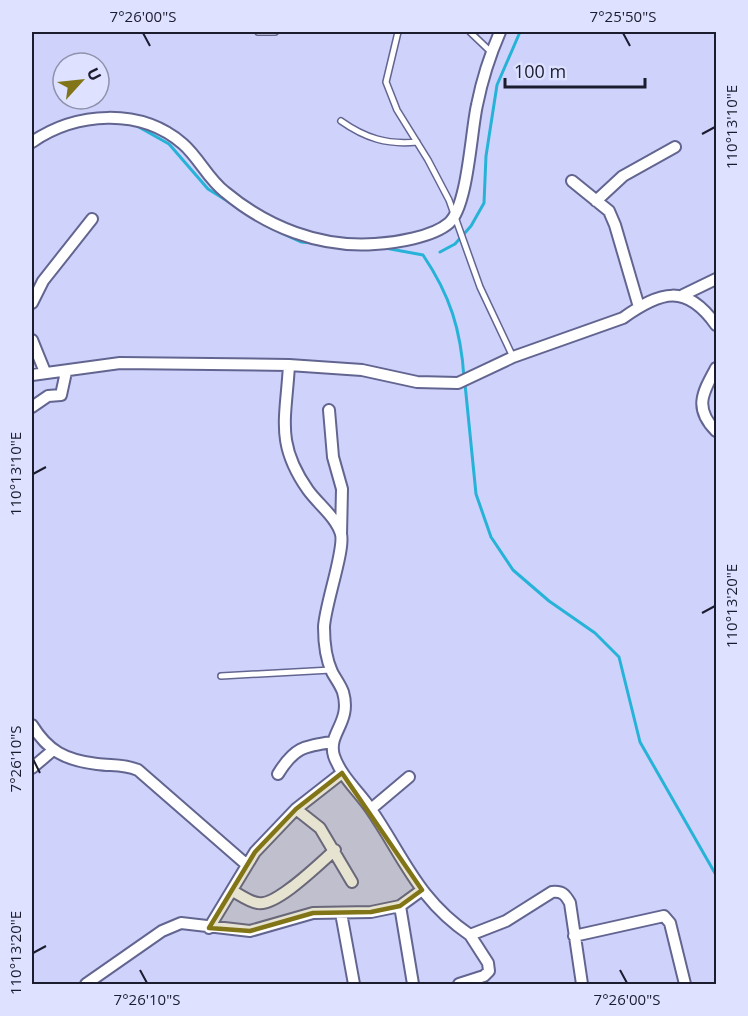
<svg xmlns="http://www.w3.org/2000/svg" width="748" height="1016" font-family="'Open Sans',sans-serif">
  <rect width="100%" height="100%" fill="#cfd3fb"/>
  <g fill="none" stroke-linecap="round" stroke-linejoin="round">
    <path stroke="#27b2d7" stroke-width="3" d="M 137,126 L 169,144 L 208,189 L 271,228
      M 279,232 L 301,242 L 313,243
      M 385,248 L 423,255 C 450,295 461,330 464,378
      M 440,252 L 455,244 L 471,226 L 484,203 L 486,156 L 497,85 L 520,32
      M 465,384 L 476,494 L 491,537 L 513,570 L 549,601 L 595,633 L 619,657 L 640,742 L 716,875"/>
    <defs>
      <path id="service" d="M 258,32 L 275,32
        M 398,32 L 386,82 L 397,110 L 428,160 L 449,200 L 480,287 L 513,357
        M 470,32 L 491,52
        M 341,121 C 365,138 387,145 417,142
        M 221,676 L 331,670"/>
      <path id="minor" d="M 32,142 C 76,112 140,107 183,144 C 199,158 208,179 225,192 C 267,227 320,248 375,244 C 395,243 433,237 449,223 C 468,206 471,131 477,105 C 482,80 490,55 500,32
        M 572,181 L 609,211 L 615,225 L 639,307
        M 596,201 L 623,176 L 675,147
        M 683,295 L 716,279
        M 32,303 L 43,281 L 92,219
        M 32,340 L 45,372
        M 289,365 C 286,419 275,443 308,490 C 318,504 336,517 341,534 C 345,550 325,605 324,627 C 324,641 326,659 332,672 C 335,678 340,684 343,692 C 352,723 327,733 334,756 C 341,776 358,791 370,808 C 404,857 417,899 470,935 L 506,921 L 552,892 C 562,891 565,894 570,903 L 582,984
        M 716,368 C 703,392 693,408 716,431
        M 32,375 L 120,363 L 289,365 L 362,370 L 417,382 L 458,383 L 513,357 L 623,318 C 661,291 686,283 716,325
        M 32,407 L 48,396 L 61,395 L 66,372
        M 329,410 L 333,457 L 342,489 L 341,535
        M 32,725 C 48,751 65,760 97,764 C 112,766 123,764 138,770 L 247,865
        M 32,768 L 52,751
        M 278,774 C 294,748 303,746 333,742
        M 296,809 L 320,828 L 352,882
        M 371,809 L 409,777
        M 233,891 C 240,895 250,902 258,903 C 276,907 320,863 335,850
        M 400,906 L 413,984
        M 341,913 L 354,984
        M 209,928 L 255,852 L 296,809 L 342,773
        M 574,936 L 664,916 L 670,923 L 685,984
        M 86,984 L 162,931 L 181,923 L 250,931 L 313,913 L 371,912 L 400,906 L 422,890
        M 459,984 L 484,976 L 489,971 L 488,963 L 470,935"/>
    </defs>
    <use href="#service" stroke="#636591" stroke-width="8"/>
    <use href="#minor" stroke="#636591" stroke-width="14"/>
    <use href="#service" stroke="#fff" stroke-width="5"/>
    <use href="#minor" stroke="#fff" stroke-width="10"/>
  </g>
  <path fill="#827518" fill-opacity="0.2" stroke="#827518" stroke-width="4.5" stroke-linejoin="round" d="M 342,773 L 422,890 L 400,906 L 371,912 L 313,913 L 250,931 L 209,928 L 255,852 L 296,809 Z"/>
  <path fill="none" stroke="#1b1c2e" stroke-width="2" d="M 143,33 L 150,46M 623,33 L 630,46M 702,134 L 715,127M 33,474 L 46,467M 702,613 L 715,606M 33,759 L 40,773M 33,953 L 46,946M 140,970 L 147,983M 620,970 L 627,983"/>
  <rect width="748" height="1016" fill="none" stroke="#dee1ff" stroke-width="66"/>
  <g transform="translate(81 81) rotate(63)"><circle r="28" fill="#dee1ff" stroke="#9092ab" stroke-width="1.5"/>
  <path d="M0-4.5L10 22L0 15L-10 22Z" fill="#827518"/>
  <text y="-9" font-size="16" font-weight="bold" text-anchor="middle" fill="#1b1c2e">U</text>
  </g>
  <path d="M505 78v9h140v-9" fill="none" stroke="#1b1c2e" stroke-width="3"/>
  <text x="514" y="78" font-size="18" fill="#1b1c2e" stroke="#dee1ff" stroke-width="4.5" paint-order="stroke">100 m</text>
  <rect x="33" y="33" width="682" height="950" fill="none" stroke="#1b1c2e" stroke-width="2"/>
  <g font-size="15" text-anchor="middle" fill="#1b1c2e">
    <text x="143" y="22">7°26'00"S</text>
    <text x="623" y="22">7°25'50"S</text>
    <text transform="translate(732 127) rotate(-90)" y="5">110°13'10"E</text>
    <text transform="translate(16 474) rotate(-90)" y="5">110°13'10"E</text>
    <text transform="translate(732 606) rotate(-90)" y="5">110°13'20"E</text>
    <text transform="translate(16 759) rotate(-90)" y="5">7°26'10"S</text>
    <text transform="translate(16 953) rotate(-90)" y="5">110°13'20"E</text>
    <text x="147" y="1005">7°26'10"S</text>
    <text x="627" y="1005">7°26'00"S</text>
  </g>
</svg>
